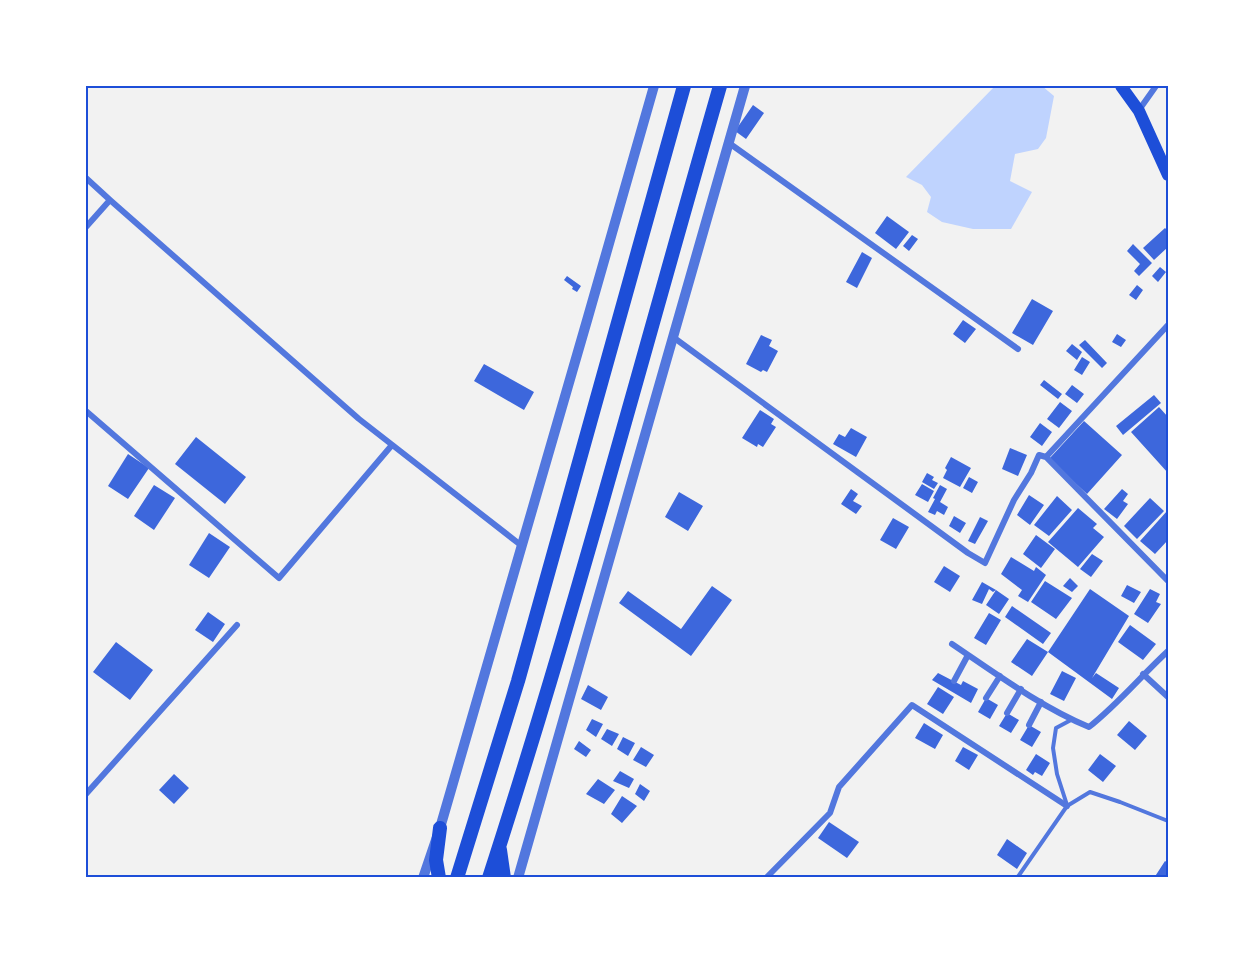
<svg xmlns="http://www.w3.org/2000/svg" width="1254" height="963" font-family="'Source Sans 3',sans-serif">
  <rect width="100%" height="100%" fill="#f2f2f2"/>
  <path fill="#bfd3fe" d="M 995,86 L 1042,86 L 1054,96 L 1046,138 L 1038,149 L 1015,154 L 1010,181 L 1032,192 L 1011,229 L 973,229 L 942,222 L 927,212 L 931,197 L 922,185 L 906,177 Z"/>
  <path fill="#3d67dc" d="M 753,105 L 764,113 L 746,139 L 735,131 Z
    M 887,216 L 909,232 L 896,249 L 875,233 Z
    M 1165,228 L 1168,231 L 1168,247 L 1154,260 L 1143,248 Z
    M 912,235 L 918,239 L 909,251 L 903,246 Z
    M 1133,244 L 1152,263 L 1139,276 L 1134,271 L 1140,264 L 1127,251 Z
    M 862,252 L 872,258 L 857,288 L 846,282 Z
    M 1160,267 L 1166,272 L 1158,282 L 1152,276 Z
    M 567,276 L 581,286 L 577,292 L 572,289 L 573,287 L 564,280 Z
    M 1137,285 L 1143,290 L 1136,300 L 1129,295 Z
    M 1032,299 L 1053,311 L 1033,345 L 1012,333 Z
    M 963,320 L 976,329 L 965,343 L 953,334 Z
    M 1117,334 L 1126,340 L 1121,347 L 1112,342 Z
    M 761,335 L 772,340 L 769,346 L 778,351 L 767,372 L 763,370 L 761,372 L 746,364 Z
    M 1085,340 L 1107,363 L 1102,368 L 1079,345 Z
    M 1072,344 L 1082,352 L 1077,360 L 1066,351 Z
    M 1082,357 L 1090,362 L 1082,375 L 1074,370 Z
    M 484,364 L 534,392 L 524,410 L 474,381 Z
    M 1044,380 L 1062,394 L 1058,399 L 1040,385 Z
    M 1072,385 L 1084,394 L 1077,403 L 1065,394 Z
    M 1154,395 L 1161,403 L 1123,435 L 1116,426 Z
    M 1060,402 L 1072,411 L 1059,428 L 1047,419 Z
    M 1159,407 L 1168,417 L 1168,473 L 1131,432 Z
    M 760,410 L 774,419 L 771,424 L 776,427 L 763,447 L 758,444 L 757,447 L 742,438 Z
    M 1084,421 L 1122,455 L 1087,494 L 1049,459 Z
    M 1040,423 L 1052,432 L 1042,446 L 1030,437 Z
    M 851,428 L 867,437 L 856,457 L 833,444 L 839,434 L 845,437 Z
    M 196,437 L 246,477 L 225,504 L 175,464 Z
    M 1010,448 L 1027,455 L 1018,476 L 1002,469 Z
    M 128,454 L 149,468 L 128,499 L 108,486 Z
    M 951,457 L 971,468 L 960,487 L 943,478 L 947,470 L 945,468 Z
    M 927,473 L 934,477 L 932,480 L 938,483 L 934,489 L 922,482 Z
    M 969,477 L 978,482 L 972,493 L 963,488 Z
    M 922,484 L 934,491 L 928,502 L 915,495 Z
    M 154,485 L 175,498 L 154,530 L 134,516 Z
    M 940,485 L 947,489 L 940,502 L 948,507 L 944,515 L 937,511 L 935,515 L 928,512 L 935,499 L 933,498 Z
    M 851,489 L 858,494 L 853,501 L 862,506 L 856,514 L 841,504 Z
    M 1122,489 L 1128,494 L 1123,501 L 1128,504 L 1117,519 L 1104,509 Z
    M 679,492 L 703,506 L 688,531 L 665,517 Z
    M 1029,495 L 1044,505 L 1030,525 L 1017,515 Z
    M 1057,496 L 1072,510 L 1049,536 L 1034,525 Z
    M 1150,498 L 1164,511 L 1137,539 L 1124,526 Z
    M 1078,508 L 1097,524 L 1093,528 L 1104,537 L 1078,567 L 1048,542 Z
    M 1167,511 L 1168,512 L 1168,540 L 1155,554 L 1140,541 Z
    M 954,516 L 966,523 L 960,533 L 949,526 Z
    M 980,517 L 988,521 L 975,544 L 968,541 Z
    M 893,518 L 909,527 L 896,549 L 880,540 Z
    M 209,533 L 230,547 L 209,578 L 189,565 Z
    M 1036,535 L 1055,549 L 1041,568 L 1023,554 Z
    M 1092,554 L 1103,561 L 1091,577 L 1080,569 Z
    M 1011,557 L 1034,571 L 1036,567 L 1046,575 L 1028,602 L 1018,596 L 1022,590 L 1001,574 Z
    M 944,566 L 960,576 L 950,592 L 934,582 Z
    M 1070,578 L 1078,586 L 1072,592 L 1063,586 Z
    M 1045,581 L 1072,598 L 1056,619 L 1031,602 Z
    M 982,582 L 996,590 L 1009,599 L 999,614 L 986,605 L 996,590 L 993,592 L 989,589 L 982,604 L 972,600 Z
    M 1127,585 L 1141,592 L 1134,603 L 1121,596 Z
    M 712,586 L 732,600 L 691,656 L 619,603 L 628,591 L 681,629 Z
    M 1090,589 L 1129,616 L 1092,678 L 1096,673 L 1119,688 L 1112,699 L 1048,652 L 1032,676 L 1011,662 L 1027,639 L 1048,652 Z
    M 1150,589 L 1160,594 L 1156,602 L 1161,604 L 1148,623 L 1134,614 Z
    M 1012,606 L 1051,633 L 1043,644 L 1005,617 Z
    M 208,612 L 225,624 L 213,642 L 195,630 Z
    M 989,613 L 1001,620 L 986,645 L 974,638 Z
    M 1130,625 L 1156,644 L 1143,660 L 1118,642 Z
    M 116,642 L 153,670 L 130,700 L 93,672 Z
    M 1062,671 L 1076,678 L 1064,701 L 1050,694 Z
    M 938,673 L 961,685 L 963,681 L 978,689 L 971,703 L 932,680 Z
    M 588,685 L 608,697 L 601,710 L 581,699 Z
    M 938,687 L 954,697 L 943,714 L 927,704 Z
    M 986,698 L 998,705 L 990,719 L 978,712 Z
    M 1007,713 L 1019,720 L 1011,733 L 999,726 Z
    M 592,719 L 603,724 L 596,737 L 586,730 Z
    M 1129,721 L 1147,736 L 1135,750 L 1117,735 Z
    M 924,723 L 943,735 L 935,749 L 915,738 Z
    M 1029,725 L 1041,732 L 1032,747 L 1020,740 Z
    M 607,729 L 619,734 L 612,746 L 601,739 Z
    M 623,737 L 635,743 L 628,756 L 617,749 Z
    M 579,741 L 591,750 L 586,757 L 574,749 Z
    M 641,747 L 654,755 L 646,767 L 633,760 Z
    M 963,747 L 978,755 L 969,770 L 955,761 Z
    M 1036,754 L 1050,763 L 1042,776 L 1035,772 L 1033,775 L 1026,770 Z
    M 1100,754 L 1116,766 L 1103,782 L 1088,770 Z
    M 620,771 L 634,779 L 629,788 L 613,781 Z
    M 174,774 L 189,788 L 174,804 L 159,790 Z
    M 598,779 L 615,790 L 604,804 L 586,794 Z
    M 640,784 L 650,791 L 644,801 L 635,794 Z
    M 622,796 L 637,806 L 622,823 L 611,814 Z
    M 829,822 L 859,842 L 847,858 L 818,838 Z
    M 1007,839 L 1027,853 L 1017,869 L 997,855 Z
    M 1165,861 L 1168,863 L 1168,878 L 1154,878 Z"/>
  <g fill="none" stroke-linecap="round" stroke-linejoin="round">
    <path stroke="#5277de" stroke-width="4" d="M 1067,805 L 1057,774 L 1053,748 L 1056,728 L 1071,720
      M 1017,878 L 1067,806 L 1090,792 L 1120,802 L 1168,821"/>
    <path stroke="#5277de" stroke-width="6" d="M 1139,110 L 1156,86
      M 729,143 L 1018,349
      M 86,178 L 110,200
      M 86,227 L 110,200 L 359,419 L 522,546
      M 673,337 L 968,553 L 985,563 L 1014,500 L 1031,473 L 1039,455 L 1046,457 L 1168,581
      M 86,411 L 279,578 L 392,445
      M 1046,457 L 1168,325
      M 952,644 C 995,673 1041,707 1089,727 C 1118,704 1141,676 1168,651
      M 1143,674 L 1168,697
      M 954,681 L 968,655
      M 986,698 L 1000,676
      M 1007,713 L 1021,689
      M 1029,725 L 1041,702
      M 86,794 L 237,625
      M 766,878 L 830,813 L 839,787 L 912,705 L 1067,806"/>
    <path stroke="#5277de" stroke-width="10" d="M 423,878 L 440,828 L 588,317 L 654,86
      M 518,878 L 745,86"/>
    <path stroke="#1d4ed8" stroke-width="12" d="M 1121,86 L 1139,111 L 1168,175"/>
    <path stroke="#1d4ed8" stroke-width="14" d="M 500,850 L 504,878
      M 439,878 L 436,860 L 440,828
      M 457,878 L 518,681 L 684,86
      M 489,878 C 574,616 644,350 720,86"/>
  </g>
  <rect width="1254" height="963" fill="none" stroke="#ffffff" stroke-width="174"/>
  <rect x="87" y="87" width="1080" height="789" fill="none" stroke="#1d4ed8" stroke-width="2"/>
</svg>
